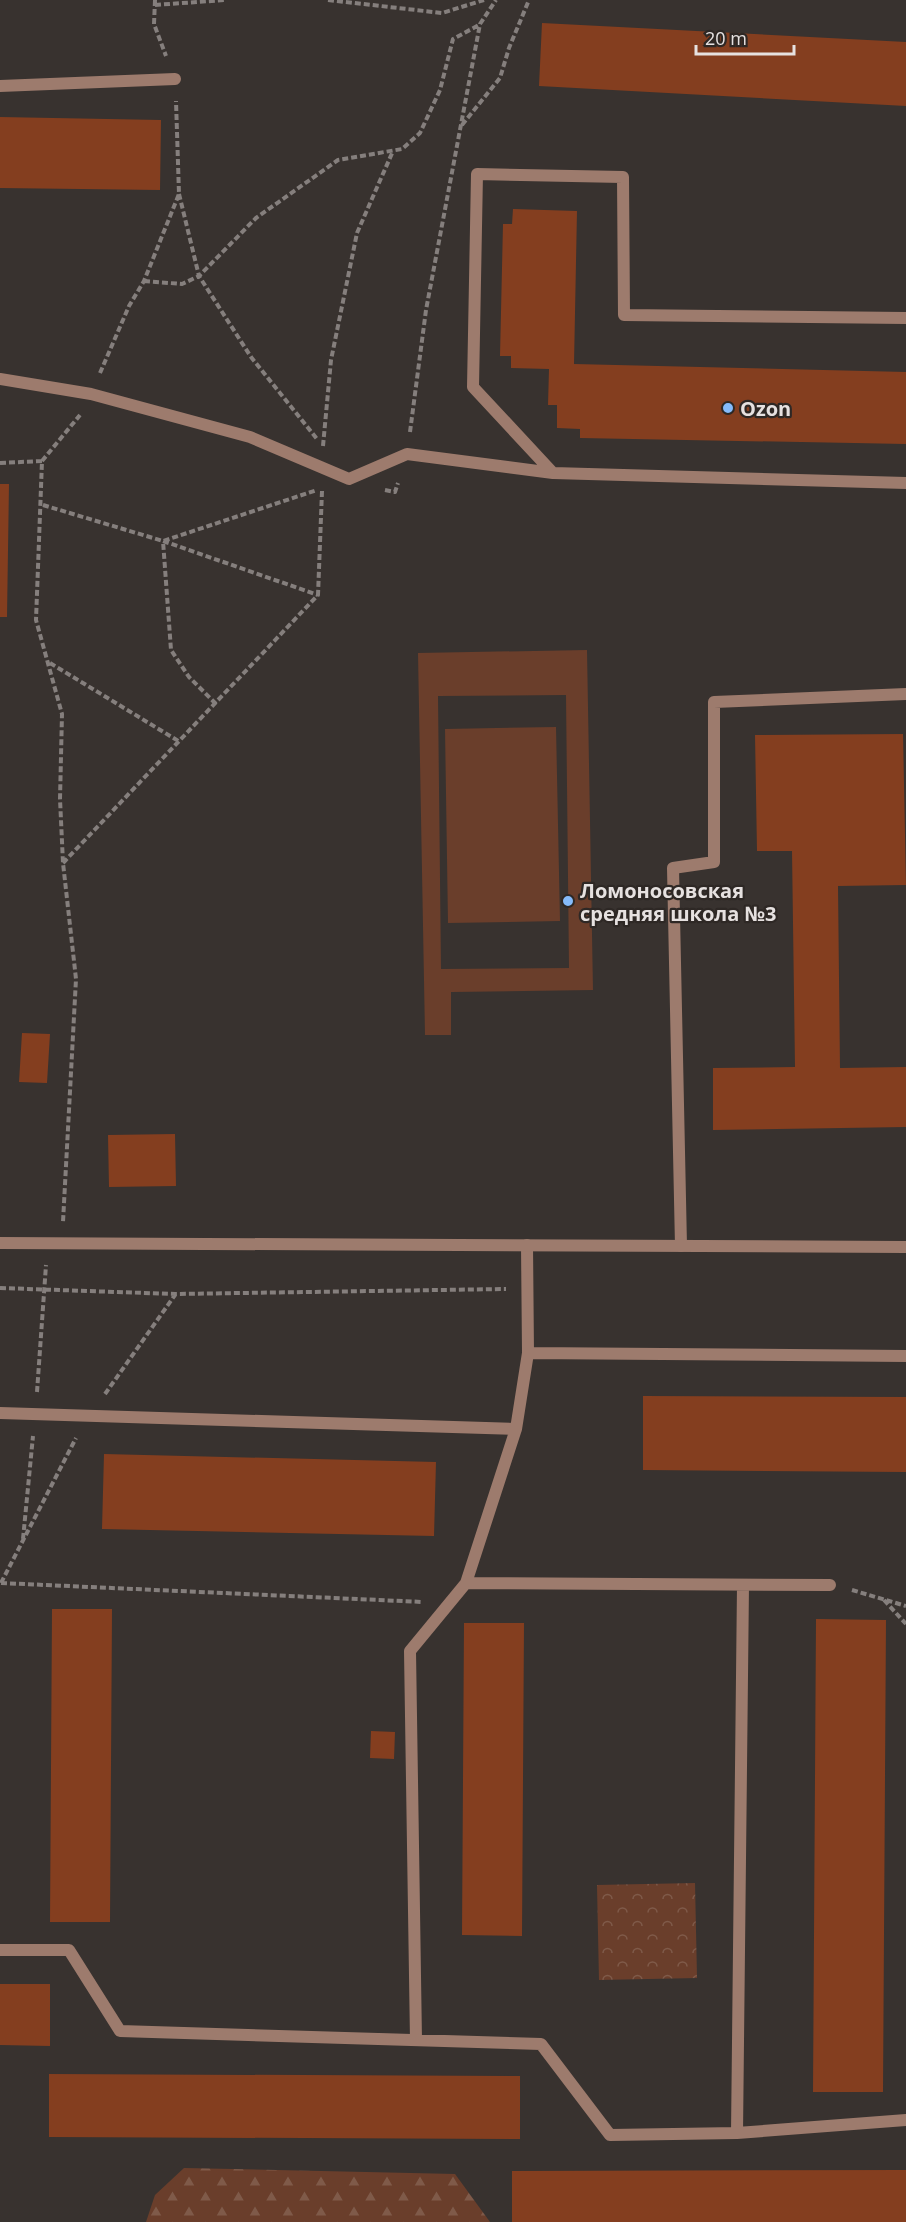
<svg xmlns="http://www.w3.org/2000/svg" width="906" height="2222" font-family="'Open Sans',sans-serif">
  <defs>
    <pattern id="forest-firs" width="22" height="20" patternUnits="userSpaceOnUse" patternTransform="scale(1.5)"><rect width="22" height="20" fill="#6a3e2b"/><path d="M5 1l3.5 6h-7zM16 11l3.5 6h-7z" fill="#7f5a49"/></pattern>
    <pattern id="park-crowns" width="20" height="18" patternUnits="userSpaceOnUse" patternTransform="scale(1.5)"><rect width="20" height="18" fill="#6a3e2b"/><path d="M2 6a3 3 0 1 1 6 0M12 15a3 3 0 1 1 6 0" fill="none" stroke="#7f5a49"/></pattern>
  </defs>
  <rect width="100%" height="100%" fill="#38322f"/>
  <path fill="#6a3e2b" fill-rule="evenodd" d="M 587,650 L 593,990 L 451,992 L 451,1035 L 425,1035 L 418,653 ZM 566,695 L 569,968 L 441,969 L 438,696 Z
    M 556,727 L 560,921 L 448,923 L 445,729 Z"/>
  <path fill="url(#forest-firs)" d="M 184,2168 L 455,2174 L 490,2222 L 146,2222 L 155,2195 Z"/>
  <path fill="url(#park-crowns)" d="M 695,1883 L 697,1978 L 599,1980 L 597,1885 Z"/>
  <path fill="#843e1f" d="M 542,23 L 906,42 L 906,106 L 539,86 Z
    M 0,117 L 161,120 L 160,190 L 0,188 Z
    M 513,209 L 577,211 L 574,364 L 906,372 L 906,444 L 580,438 L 580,429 L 557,428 L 557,405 L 548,405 L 549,369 L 511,368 L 511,356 L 500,356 L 503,224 L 512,224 Z
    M 0,484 L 9,484 L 7,617 L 0,617 Z
    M 903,734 L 906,885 L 838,886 L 840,1068 L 906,1067 L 906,1127 L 713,1130 L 713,1068 L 795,1067 L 792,851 L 757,851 L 755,735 Z
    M 22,1033 L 50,1034 L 47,1083 L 19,1082 Z
    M 175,1134 L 176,1186 L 109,1187 L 108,1135 Z
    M 643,1396 L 906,1397 L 906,1472 L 643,1470 Z
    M 104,1454 L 436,1462 L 434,1536 L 102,1529 Z
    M 52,1609 L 112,1609 L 110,1922 L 50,1922 Z
    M 816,1619 L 886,1620 L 883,2092 L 813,2092 Z
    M 464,1623 L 524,1623 L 522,1936 L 462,1935 Z
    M 371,1731 L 395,1732 L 394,1759 L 370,1758 Z
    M 0,1984 L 50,1984 L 50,2046 L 0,2045 Z
    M 49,2074 L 520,2076 L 520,2139 L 49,2137 Z
    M 906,2170 L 906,2222 L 512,2222 L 512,2171 Z"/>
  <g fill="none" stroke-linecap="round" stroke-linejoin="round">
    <path stroke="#857f7d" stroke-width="4" stroke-dasharray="6 3" stroke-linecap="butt" d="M 155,0 L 154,24 L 166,56
      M 328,0 L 442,13 L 484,0
      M 155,5 L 225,0
      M 462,125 L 500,78 L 509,48 L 529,0
      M 179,194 L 199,276 L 251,357 L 317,439
      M 144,281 L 182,284 L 199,276 L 256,218 L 338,160 L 402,149 L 420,133 L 440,90 L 453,39 L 479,25
      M 100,373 L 129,306 L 144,281 L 179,194 L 176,101
      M 410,432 L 426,310 L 480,24 L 496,0
      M 323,446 L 331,360 L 357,233 L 393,151
      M 42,461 L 80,415
      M 0,463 L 42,461 L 36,620 L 62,714 L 60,799 L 63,863 L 76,979 L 63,1222
      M 385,490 L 395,492 L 398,483
      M 43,505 L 163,541 L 317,490
      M 50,663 L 180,742
      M 216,704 L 189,677 L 171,650 L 163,541 L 318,595
      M 63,863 L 318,595 L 322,491
      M 0,1288 L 175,1294 L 506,1289
      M 37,1392 L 46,1265
      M 105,1394 L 175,1295
      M 23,1539 L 33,1436
      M 1,1583 L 423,1602
      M 1,1583 L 76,1438
      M 852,1590 L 906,1606
      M 884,1600 L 906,1624"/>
    <path stroke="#9d7b6d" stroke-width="12" d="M 0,86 L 175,79
      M 906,318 L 624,315 L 623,177 L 477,174 L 473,387 L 553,473 L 906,483
      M 0,379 L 91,394 L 250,437 L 349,479 L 407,454 L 553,473
      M 681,1246 L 673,868 L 714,862 L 714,702 L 906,694
      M 528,1353 L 906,1356
      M 0,1413 L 516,1429
      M 466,1583 L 830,1585
      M 0,1950 L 69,1950 L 120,2031 L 541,2044 L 610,2135 L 737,2133 L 906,2120
      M 416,2040 L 410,1651 L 466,1583 L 516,1429 L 528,1353 L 527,1245
      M 737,2133 L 743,1585"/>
    <path stroke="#9d7b6d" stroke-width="12" d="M 0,1243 L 906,1247"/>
  </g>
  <g fill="#85bbfb" stroke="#2e2825" stroke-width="2">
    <circle cx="728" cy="408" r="6"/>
    <circle cx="568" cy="901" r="6"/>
  </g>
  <g text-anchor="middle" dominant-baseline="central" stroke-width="4.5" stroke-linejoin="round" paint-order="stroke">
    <g font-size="20" font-weight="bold" fill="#e6e1e0" stroke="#2e2825" text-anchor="start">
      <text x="740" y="408">Ozon</text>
      <text x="580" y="890">Ломоносовская<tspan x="580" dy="23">средняя школа №3</tspan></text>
    </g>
  </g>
  <path d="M696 45v9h98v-9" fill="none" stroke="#e6e1e0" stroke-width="3"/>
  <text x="705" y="45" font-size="18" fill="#e6e1e0" stroke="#2e2825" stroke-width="4.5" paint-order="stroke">20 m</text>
</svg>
